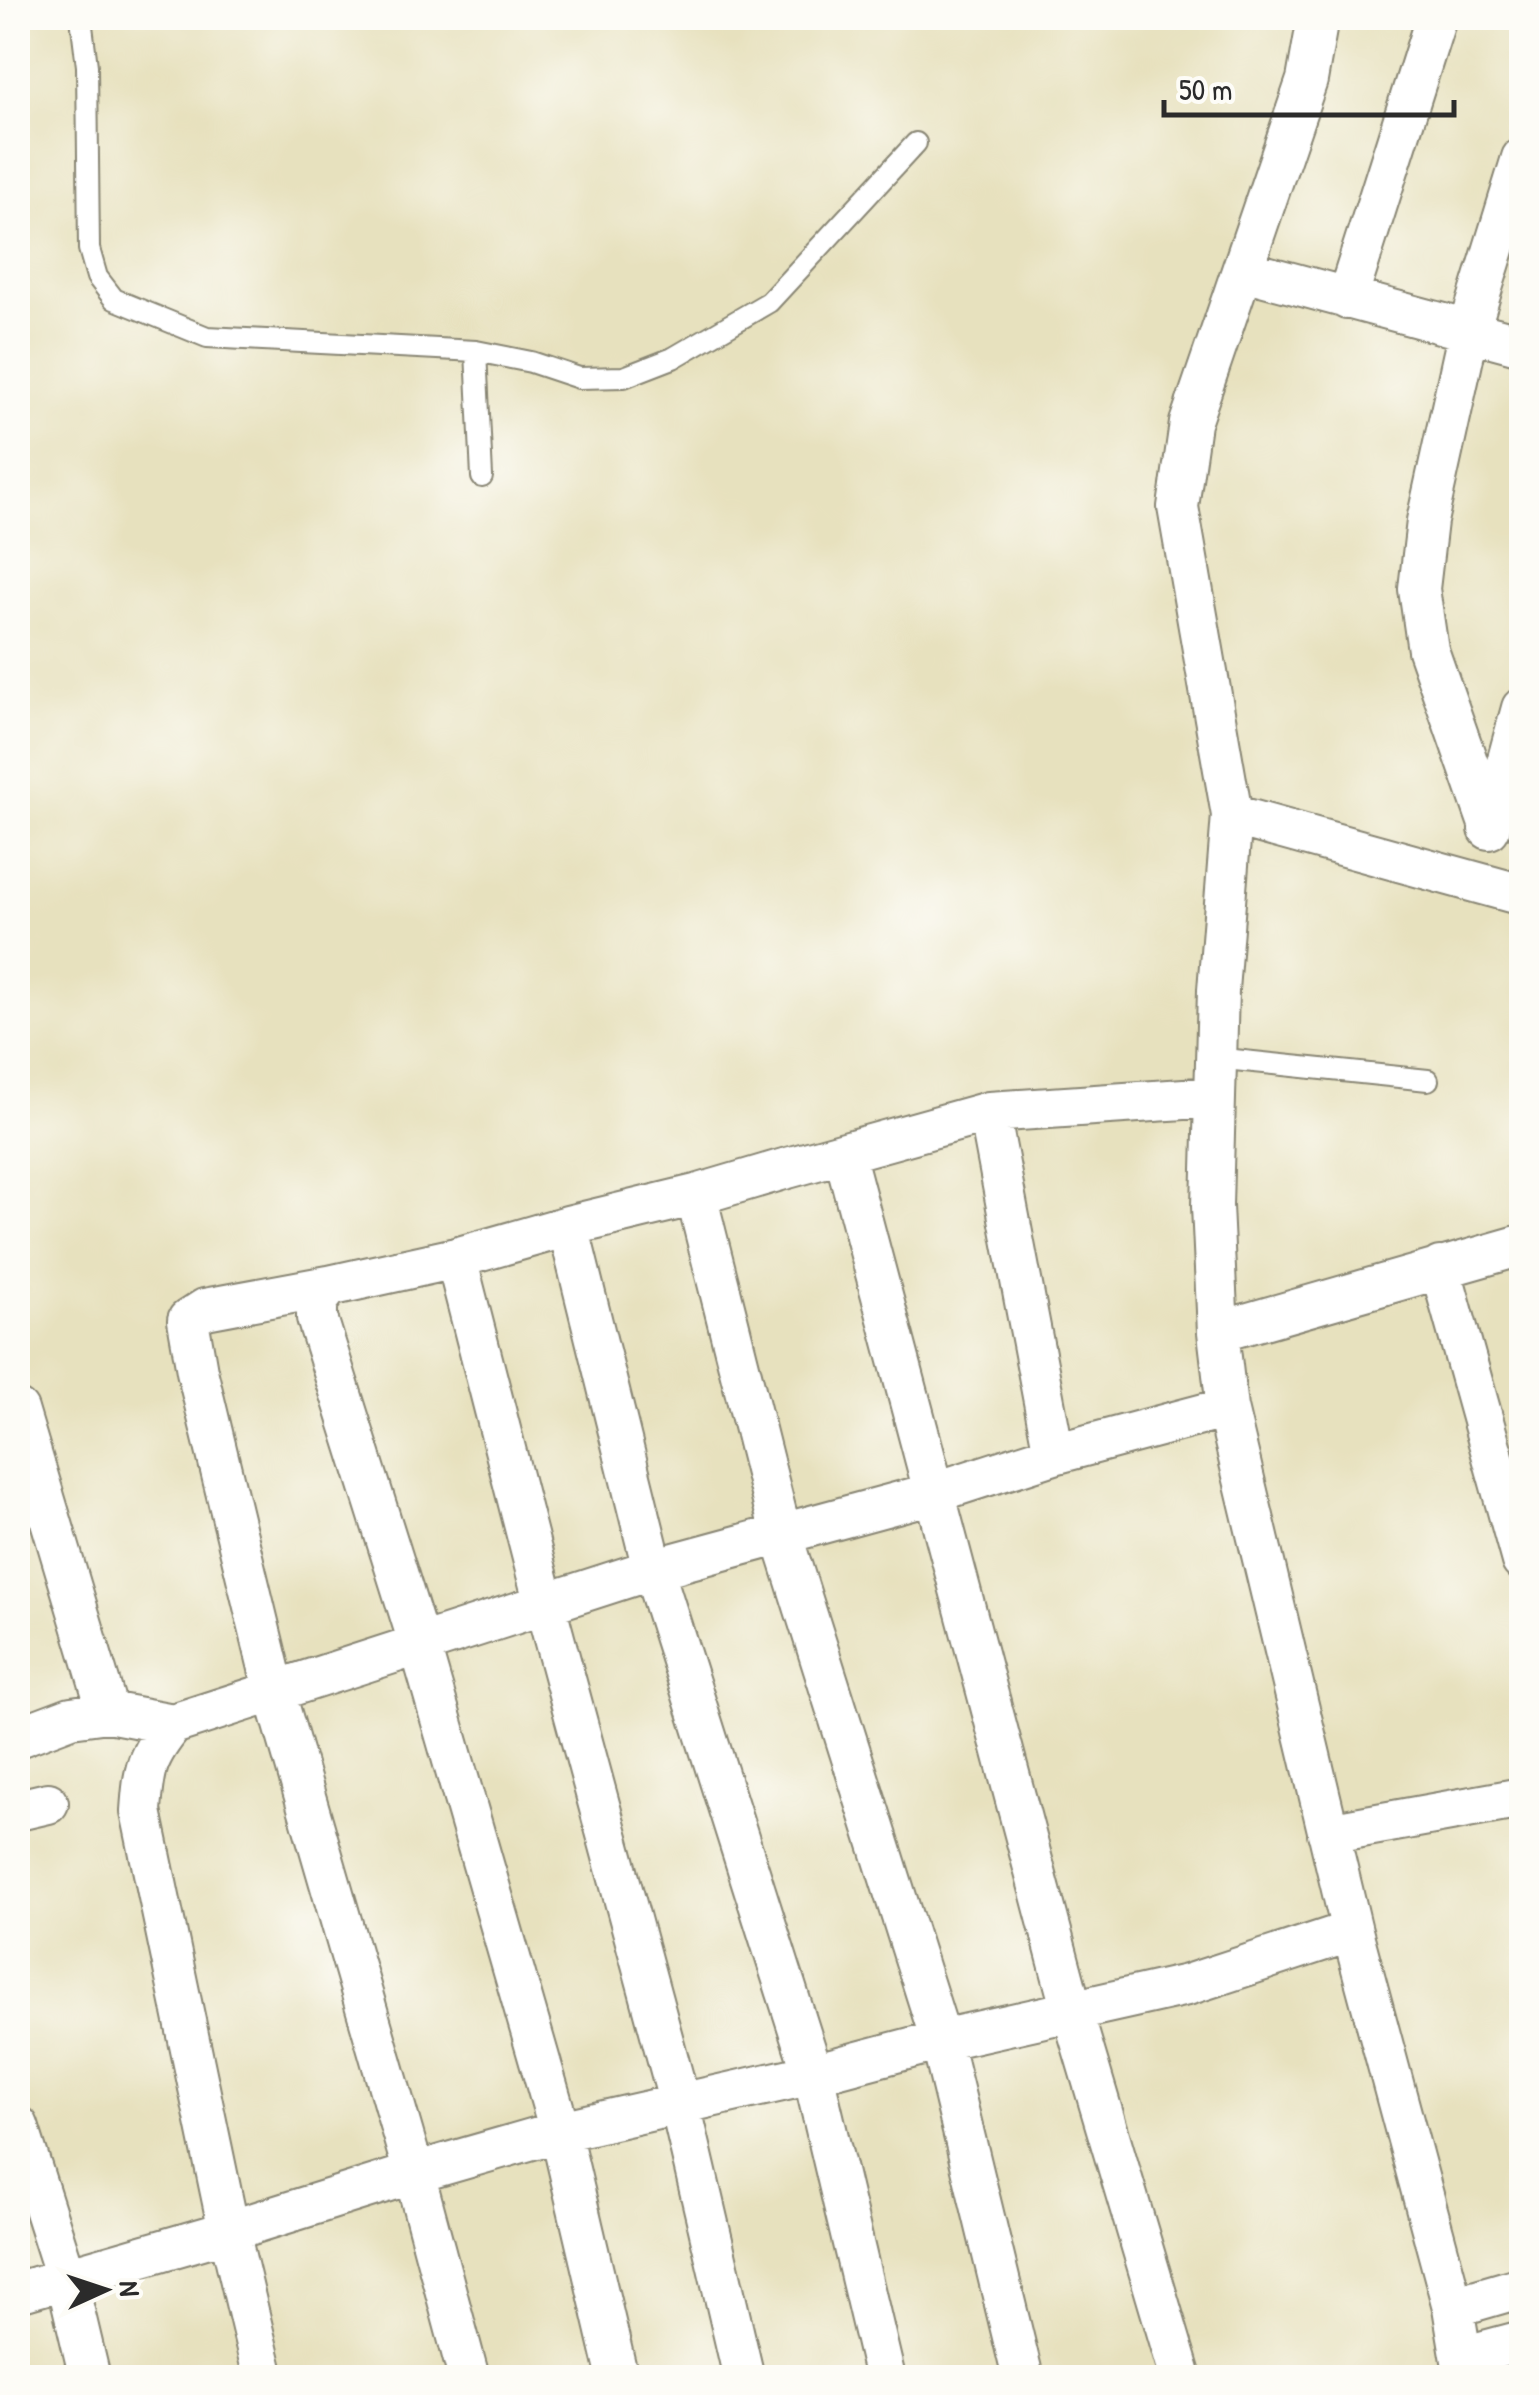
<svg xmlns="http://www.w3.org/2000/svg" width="1539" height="2395" font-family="'Patrick Hand',sans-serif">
  <rect width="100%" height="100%" fill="#fdfcf7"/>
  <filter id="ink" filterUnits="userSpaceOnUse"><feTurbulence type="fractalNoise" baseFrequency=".01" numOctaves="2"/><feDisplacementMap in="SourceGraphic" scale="20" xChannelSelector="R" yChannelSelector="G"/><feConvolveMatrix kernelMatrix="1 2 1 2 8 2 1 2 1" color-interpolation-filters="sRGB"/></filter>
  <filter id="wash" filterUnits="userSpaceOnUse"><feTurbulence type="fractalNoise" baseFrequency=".0048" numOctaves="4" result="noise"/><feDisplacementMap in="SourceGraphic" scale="40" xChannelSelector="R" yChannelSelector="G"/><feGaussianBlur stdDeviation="2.25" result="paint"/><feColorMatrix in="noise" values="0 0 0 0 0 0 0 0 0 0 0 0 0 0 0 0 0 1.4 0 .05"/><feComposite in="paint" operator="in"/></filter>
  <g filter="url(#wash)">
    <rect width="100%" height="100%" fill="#e7e1be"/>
  </g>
  <g filter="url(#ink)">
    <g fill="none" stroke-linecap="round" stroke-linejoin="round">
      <defs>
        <path id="lane" d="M 81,18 L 87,66 L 89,249 L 97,277 L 114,299 L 207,337 L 476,351 L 531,362 L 579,378 L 624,377 L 673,358 L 769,302 L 916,143
          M 476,351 L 482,477
          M 1215,1058 L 1428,1080"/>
        <path id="street" d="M 1318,18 L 1307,80 L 1190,423 L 1178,507 L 1232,815 L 1218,990 L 1212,1206 L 1218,1332 L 1227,1408 L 1352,1931 L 1453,2307 L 1465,2378
          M 1243,270 L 1522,345
          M 1347,299 L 1436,18
          M 1232,815 L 1522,895
          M 1490,827 L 1428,650 L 1419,589 L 1427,521 L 1469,330 L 1522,158
          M 1489,829 L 1522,708
          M 989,1112 L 1054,1454
          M 844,1153 L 1072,2011 L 1181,2378
          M 696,1195 L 781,1533 L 941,2040 L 1023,2378
          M 568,1226 L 653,1569 L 813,2074 L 885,2378
          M 456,1258 L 545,1605 L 680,2104 L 744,2378
          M 1440,1267 L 1522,1561
          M 329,1286 L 205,1309 L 188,1320 L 197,1371 L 275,1693 L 414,2173 L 469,2378
          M 1218,1332 L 1522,1245
          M 18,1410 L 108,1712
          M 18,1737 L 71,1717 L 108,1712 L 173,1724
          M 18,1810 L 48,1803
          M 1328,1833 L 1522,1798
          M 18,2126 L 66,2277 L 90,2378
          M 18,2292 L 229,2231 L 414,2173 L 560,2131 L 813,2074 L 941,2040 L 1187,1985 L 1352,1931
          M 1453,2307 L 1522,2287
          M 1462,2357 L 1522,2341
          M 264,2378 L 229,2231 L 141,1811 C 144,1769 146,1757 173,1724 L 653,1569 L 933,1493 L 1054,1454 L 1227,1408
          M 618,2378 L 560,2131 L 420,1646 L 317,1318 L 317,1302 L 329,1286 L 456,1258 L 568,1226 L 696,1195 L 784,1169 L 989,1112 L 1214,1097"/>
      </defs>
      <use href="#lane" stroke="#898674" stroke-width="24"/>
      <use href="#street" stroke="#898674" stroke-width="44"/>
      <use href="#lane" stroke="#fff" stroke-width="20"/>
      <use href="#street" stroke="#fff" stroke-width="40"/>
    </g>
  </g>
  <rect width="1539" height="2395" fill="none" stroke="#fdfcf7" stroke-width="60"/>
  <g transform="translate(105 2290) rotate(87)" stroke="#fdfcf7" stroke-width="8" paint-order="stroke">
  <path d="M0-8L18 38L0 25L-18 38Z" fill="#2b2b2b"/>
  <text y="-15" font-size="28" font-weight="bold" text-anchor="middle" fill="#2b2b2b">N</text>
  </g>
  <path d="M1164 100v15h290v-15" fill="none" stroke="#2b2b2b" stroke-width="5"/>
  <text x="1179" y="100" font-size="30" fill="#2b2b2b" stroke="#fdfcf7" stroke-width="8" paint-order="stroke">50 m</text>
</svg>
